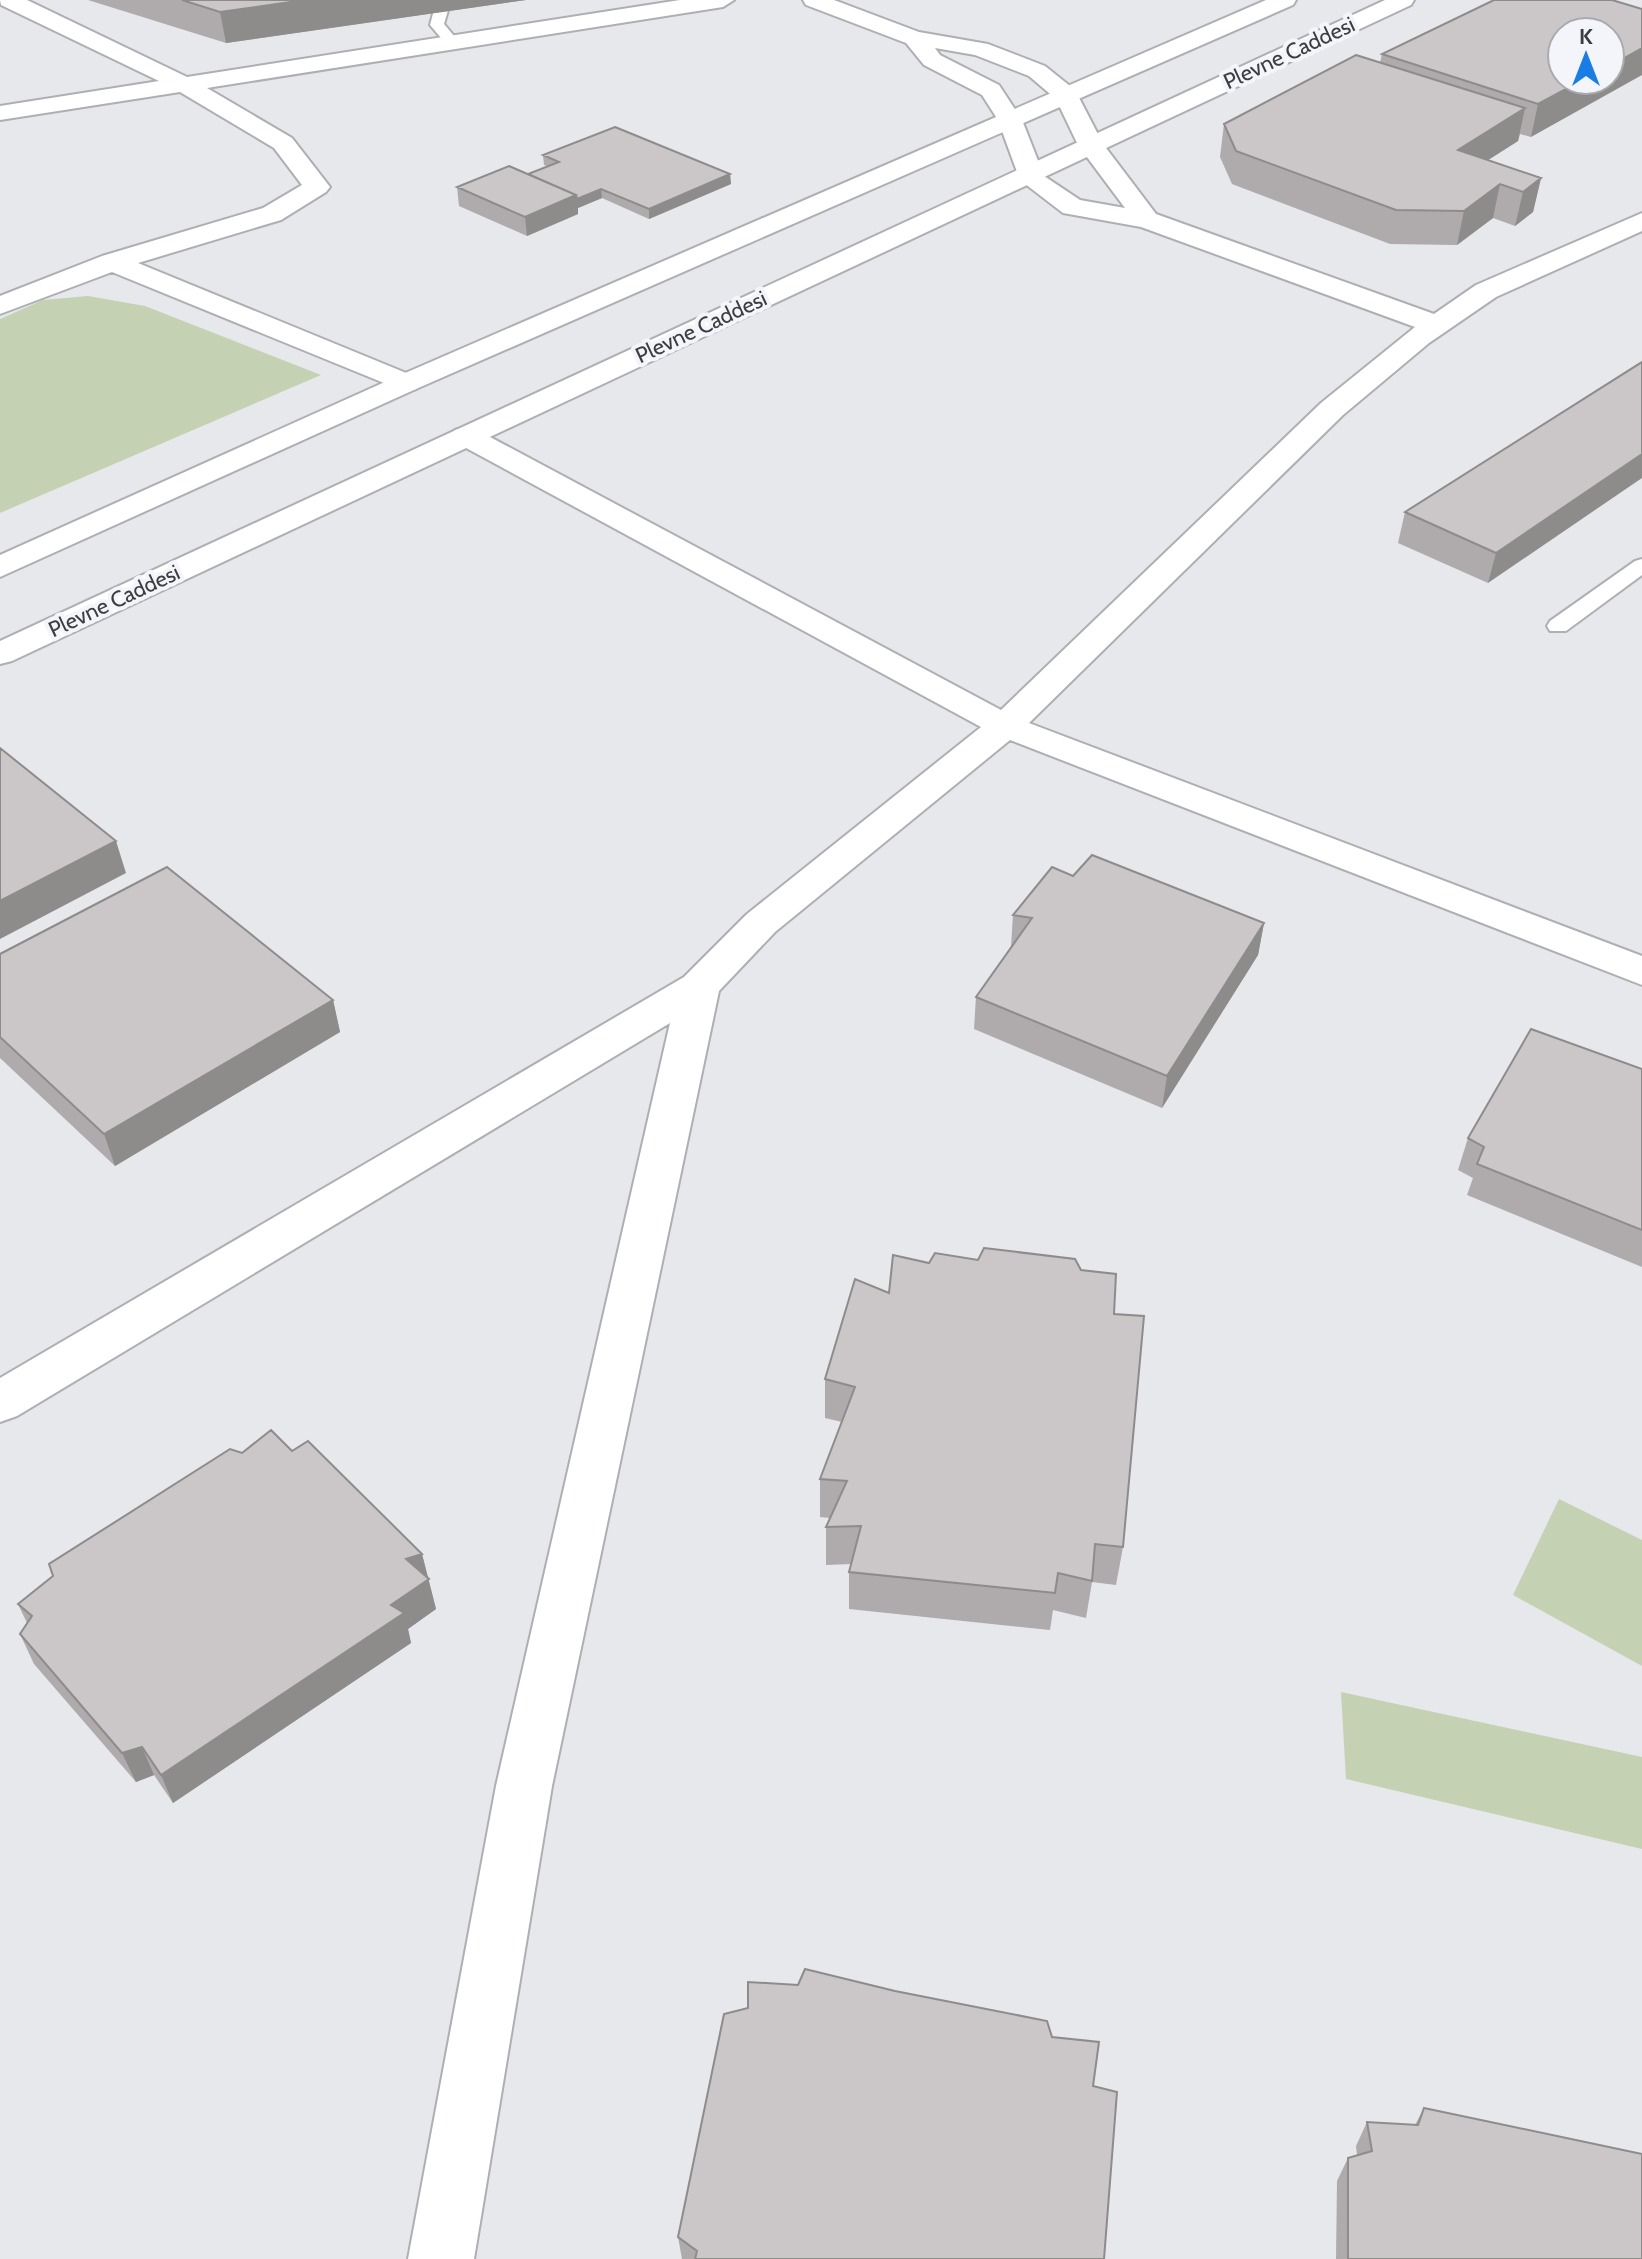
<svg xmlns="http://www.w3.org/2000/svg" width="1642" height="2259" font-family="Cabin,sans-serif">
  <rect width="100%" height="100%" fill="#e6e8ec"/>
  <path fill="#c5d1b3" d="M 88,296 L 145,306 L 321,375 L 0,513 L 0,319 L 43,300 Z
    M 1559,1499 L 1642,1540 L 1642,1666 L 1513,1595 Z
    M 1341,1692 L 1642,1757 L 1642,1849 L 1346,1779 Z"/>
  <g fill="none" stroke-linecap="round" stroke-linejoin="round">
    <defs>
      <path id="lane" d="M 440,0 L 455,0 L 449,7 L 444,24 L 460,43 L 458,46 L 448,46 L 430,25 L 435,6 Z
        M 1642,559 L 1642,575 L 1566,631 L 1550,631 L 1547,626 L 1550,621 L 1635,561 Z"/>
      <path id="street" d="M 0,0 L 27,0 L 187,77 L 680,0 L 734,0 L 723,7 L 207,88 L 292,138 L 330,187 L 326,192 L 281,220 L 138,263 L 416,377 L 421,383 L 416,389 L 406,392 L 112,272 L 0,314 L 0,296 L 102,256 L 263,208 L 302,185 L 274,148 L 180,92 L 0,120 L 0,106 L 159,81 L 1,5 Z
        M 803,0 L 834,0 L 919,32 L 988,44 L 1045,66 L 1075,90 L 1103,144 L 1156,214 L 1434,314 L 1476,285 L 1642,213 L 1642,231 L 1496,297 L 1429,343 L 1343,415 L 1029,723 L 1642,956 L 1642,985 L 1010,740 L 775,932 L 719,991 L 552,1786 L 474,2259 L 408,2259 L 496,1786 L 670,1023 L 17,1416 L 0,1422 L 0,1378 L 684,977 L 747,914 L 981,727 L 455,442 L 451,436 L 455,430 L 466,427 L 477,430 L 1001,710 L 1321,403 L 1415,327 L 1141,227 L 1063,213 L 1020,180 L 998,120 L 982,95 L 924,65 L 906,43 L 806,5 ZM 935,48 L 975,55 L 1029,76 L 1056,99 L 1078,145 L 1125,208 L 1080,200 L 1044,176 L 1022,120 L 999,85 L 940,55 Z"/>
      <path id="primary" d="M 1266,0 L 1296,0 L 1293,5 L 416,389 L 0,577 L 0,555 L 396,377 Z
        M 1385,0 L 1414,0 L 1411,5 L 12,661 L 0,664 L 0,641 Z"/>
    </defs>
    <use href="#lane" stroke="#adafb3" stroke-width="4"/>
    <use href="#street" stroke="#adafb3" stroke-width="4"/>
    <use href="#primary" stroke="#adafb3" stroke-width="4"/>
    <use href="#lane" fill="#fff" fill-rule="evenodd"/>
    <use href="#street" fill="#fff" fill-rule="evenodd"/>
    <use href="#primary" fill="#fff" fill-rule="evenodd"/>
  </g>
  <path fill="#afaaab" d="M 88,0 L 526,0 L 226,43 Z
    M 1612,0 L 1531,137 L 1520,134 L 1518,141 L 1488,160 L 1541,178 L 1533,212 L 1515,226 L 1493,218 L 1457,245 L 1390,244 L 1232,184 L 1220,157 L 1224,124 L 1380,63 L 1382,54 Z
    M 543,155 L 730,174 L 731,184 L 649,219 L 602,198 L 578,208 L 578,214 L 527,236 L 459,206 L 457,187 L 528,174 L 547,166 L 544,165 Z
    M 1642,362 L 1488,583 L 1398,543 L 1405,512 Z
    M 1073,876 L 1264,923 L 1258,955 L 1162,1108 L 974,1029 L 976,997 L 1012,947 L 1011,947 L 1013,915 Z
    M 0,954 L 333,1000 L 340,1032 L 115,1166 L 0,1058 Z
    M 1642,1069 L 1642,1267 L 1467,1195 L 1473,1178 L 1458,1170 L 1468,1138 Z
    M 978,1260 L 1081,1270 L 1114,1314 L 1123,1547 L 1116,1585 L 1092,1582 L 1086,1618 L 1053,1610 L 1050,1630 L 849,1609 L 849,1572 L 851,1564 L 826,1565 L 826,1527 L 830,1518 L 820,1517 L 820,1479 L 842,1422 L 825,1418 L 825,1379 L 889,1293 L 929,1263 Z
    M 292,1451 L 422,1554 L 436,1609 L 408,1629 L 411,1643 L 173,1803 L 154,1775 L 136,1782 L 34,1664 L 20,1634 L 27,1623 L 18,1604 L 242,1453 Z
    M 1052,2037 L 1093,2086 L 1104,2259 L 682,2259 L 678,2237 Z
    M 1424,2108 L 1642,2259 L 1336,2259 L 1337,2181 L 1348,2158 L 1357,2155 L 1356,2146 L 1367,2122 L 1415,2125 Z"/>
  <path fill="#8e8b8b" d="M 305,0 L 526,0 L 226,43 L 220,12 Z
    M 1642,48 L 1642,75 L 1531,137 L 1538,104 L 1583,80 L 1610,80 L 1610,66 Z
    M 1525,108 L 1518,141 L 1452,183 L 1458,150 Z
    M 730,174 L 731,184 L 649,219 L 649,209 Z
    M 1541,178 L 1533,212 L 1515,226 L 1523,192 Z
    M 1500,184 L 1493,218 L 1457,245 L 1464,211 Z
    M 601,189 L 602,198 L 578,208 L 578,214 L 527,236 L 525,217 L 576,195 Z
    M 1642,454 L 1642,478 L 1488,583 L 1496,553 Z
    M 116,841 L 126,873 L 0,939 L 0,901 Z
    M 1264,923 L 1258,955 L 1162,1108 L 1167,1076 Z
    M 333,1000 L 340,1032 L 115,1166 L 104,1134 Z
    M 422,1554 L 436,1609 L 408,1629 L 411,1643 L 173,1803 L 161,1775 L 391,1605 L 406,1559 Z
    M 142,1747 L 154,1775 L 136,1782 L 122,1753 Z"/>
  <path fill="#cbc6c7" stroke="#8e8b8b" stroke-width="2" d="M 182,0 L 305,0 L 220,12 Z
    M 1494,0 L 1612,0 L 1642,9 L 1642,48 L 1610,66 L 1610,32 L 1562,32 L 1562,80 L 1583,80 L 1538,104 L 1382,54 Z
    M 1356,55 L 1525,108 L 1458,150 L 1541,178 L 1523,192 L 1500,184 L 1464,211 L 1396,210 L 1236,151 L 1224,124 Z
    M 615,127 L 730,174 L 649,209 L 601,189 L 577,199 L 576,195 L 528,174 L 559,162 L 543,155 Z
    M 509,166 L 576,195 L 525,217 L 457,187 Z
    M 1642,362 L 1642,454 L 1496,553 L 1405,512 Z
    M 0,748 L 116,841 L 0,901 Z
    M 1092,855 L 1264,923 L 1167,1076 L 976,997 L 1032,918 L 1013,915 L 1052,867 L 1073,876 Z
    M 167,867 L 333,1000 L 104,1134 L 0,1037 L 0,954 Z
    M 1531,1029 L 1642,1069 L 1642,1230 L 1477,1164 L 1484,1147 L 1468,1138 Z
    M 984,1248 L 1075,1259 L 1081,1270 L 1116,1274 L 1114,1314 L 1144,1316 L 1123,1547 L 1095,1544 L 1092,1581 L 1058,1573 L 1055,1593 L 849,1572 L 861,1526 L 826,1527 L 847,1481 L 820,1479 L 855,1387 L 825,1379 L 855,1279 L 889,1293 L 893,1255 L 929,1263 L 935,1253 L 978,1260 Z
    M 271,1430 L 292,1451 L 308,1441 L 422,1554 L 406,1559 L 429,1579 L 391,1605 L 404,1613 L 161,1775 L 142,1747 L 122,1753 L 20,1634 L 32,1616 L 18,1604 L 53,1576 L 49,1564 L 230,1449 L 242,1453 Z
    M 805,1969 L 895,1991 L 1047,2021 L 1052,2037 L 1099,2042 L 1093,2086 L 1117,2092 L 1104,2259 L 695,2259 L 697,2251 L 678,2237 L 724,2014 L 748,2008 L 748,1982 L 798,1985 Z
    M 1424,2108 L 1642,2154 L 1642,2259 L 1348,2259 L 1348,2158 L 1372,2151 L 1367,2122 L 1418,2125 Z"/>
  <g text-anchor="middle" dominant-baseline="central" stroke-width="8" stroke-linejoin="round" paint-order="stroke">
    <g font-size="22" fill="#3c3d3e" stroke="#f3f5fa">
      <text transform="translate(1289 53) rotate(-25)">Plevne Caddesi</text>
      <text transform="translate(701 327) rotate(-25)">Plevne Caddesi</text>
      <text transform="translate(114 601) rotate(-25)">Plevne Caddesi</text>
    </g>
  </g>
  <g transform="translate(1586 56)"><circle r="38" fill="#f3f5fa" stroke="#aaabaf" stroke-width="2"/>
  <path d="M0-6L14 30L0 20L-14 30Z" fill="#1a7de5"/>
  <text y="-12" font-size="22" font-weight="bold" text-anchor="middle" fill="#3c3d3e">K</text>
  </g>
</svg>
